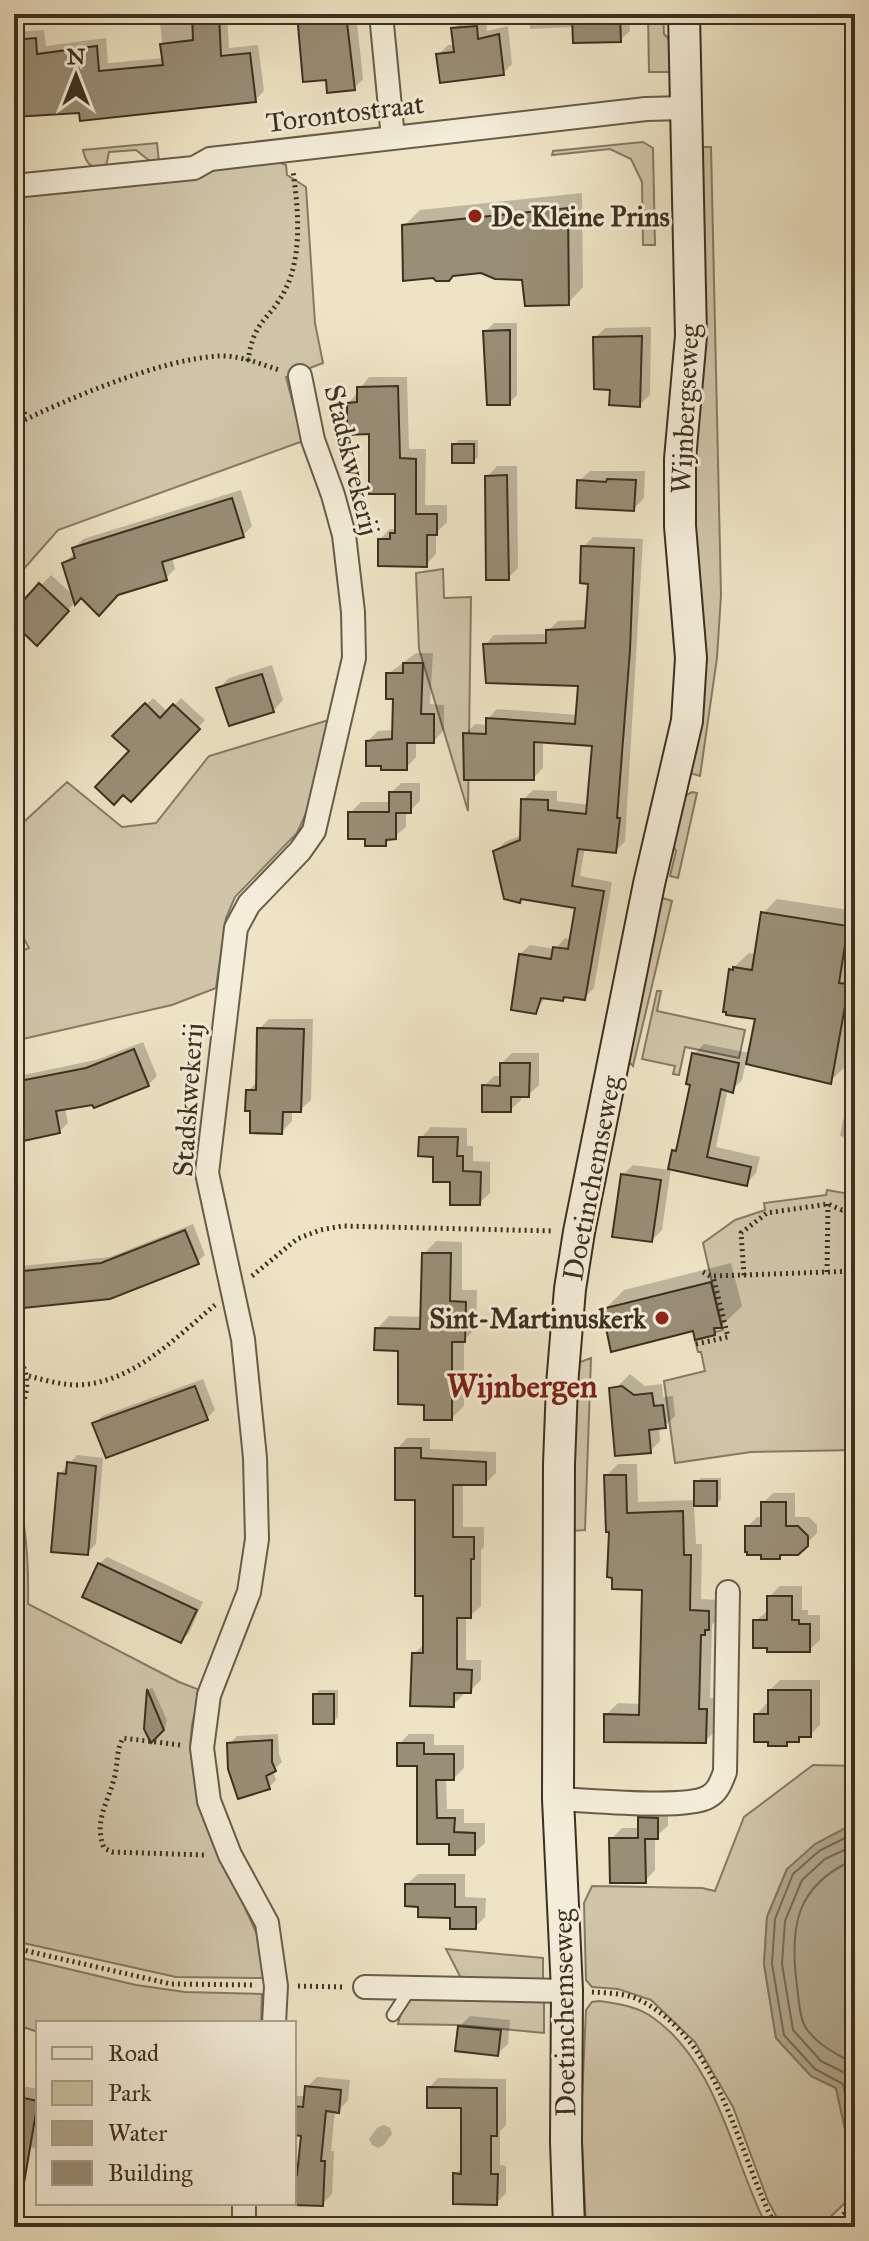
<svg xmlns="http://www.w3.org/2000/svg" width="869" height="2241" font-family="'IM FELL Great Primer',serif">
  <rect width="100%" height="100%" fill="#eee4c5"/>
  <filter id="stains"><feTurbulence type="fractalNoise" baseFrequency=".0025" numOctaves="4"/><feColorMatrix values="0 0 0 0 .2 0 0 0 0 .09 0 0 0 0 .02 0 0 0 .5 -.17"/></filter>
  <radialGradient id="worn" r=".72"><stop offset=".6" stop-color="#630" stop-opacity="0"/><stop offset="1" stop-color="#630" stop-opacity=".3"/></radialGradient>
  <path fill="#d0c5a9" stroke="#867a64" stroke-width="2" d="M 648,14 L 663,14 L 664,34 L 675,46 L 674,72 L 649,72 Z
    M 643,142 L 653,148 L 655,245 L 643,245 L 642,182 L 631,159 L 610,149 L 552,155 L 553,151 Z
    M 157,143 L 159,162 L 151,162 L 136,150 L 109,152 L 106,166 C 92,171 86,164 83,150 Z
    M 699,147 L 711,147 L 721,595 L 717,658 L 700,776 L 690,773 L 687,765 Z
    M 276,161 L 286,165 L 287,175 L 306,187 L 315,323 L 323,363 L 286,377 L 303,441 L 58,530 L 14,580 L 14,195 L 215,167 Z
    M 443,569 L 444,598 L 471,597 L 468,811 L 419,649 L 416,573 Z
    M 329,720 L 307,811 L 297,833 L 235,897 L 226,918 L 216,988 L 172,1005 L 14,1041 L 14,954 L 29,948 L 14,921 L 14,831 L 67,782 L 122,827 L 156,823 L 209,756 Z
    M 692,792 L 697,793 L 678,878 L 670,876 L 676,851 L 670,840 L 679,799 Z
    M 656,896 L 672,901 L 633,1066 L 625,1058 Z
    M 657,991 L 661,991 L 657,1011 L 745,1030 L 739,1058 L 685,1047 L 679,1075 L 673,1074 L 675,1066 L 642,1059 Z
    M 827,1190 L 855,1195 L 855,1450 L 751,1452 L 675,1463 L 664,1381 L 705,1371 L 701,1352 L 698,1352 L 695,1340 L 715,1335 L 715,1332 L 723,1330 L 703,1243 L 735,1220 L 765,1210 L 764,1203 L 826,1195 Z
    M 591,1358 L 585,1530 L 571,1531 L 575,1364 Z
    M 14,1477 C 26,1519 29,1561 28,1604 L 179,1682 L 200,1690 L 192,1725 L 190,1748 L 193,1769 L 203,1814 L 259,1939 L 263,1978 L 176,1977 L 14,1941 Z
    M 813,1765 L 855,1766 L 855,1823 L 787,1869 L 767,1917 L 764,1964 L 776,2038 L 811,2076 L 836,2088 L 847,2138 L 852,2196 L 820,2227 L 782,2227 L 768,2201 L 733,2107 L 695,2042 L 651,2000 L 618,1989 L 592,1987 L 586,1980 L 584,1903 L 592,1886 L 702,1888 L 715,1891 L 744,1817 Z
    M 446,1949 L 543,1958 L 543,1984 L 463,1982 Z
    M 14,1956 L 136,1985 L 185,1992 L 262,1994 L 261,2023 L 38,2023 L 38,2032 L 14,2024 Z
    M 412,1998 L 544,2000 L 544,2033 L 459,2025 L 398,2024 L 403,2004 Z
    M 599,2001 C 618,2004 637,2006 652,2017 C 718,2062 733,2161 767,2227 L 586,2227 L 581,2121 L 586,2010 L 592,2002 Z"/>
  <path fill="#b1a78d" stroke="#827761" stroke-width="2" d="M 855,1823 L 855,2202 L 847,2138 L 836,2088 L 811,2076 L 776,2038 L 764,1964 L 767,1917 L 787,1869 L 815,1844 Z"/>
  <path fill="#0003" d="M 85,14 L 139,14 L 85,16 Z
    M 159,14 L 227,14 L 229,48 L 258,45 L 264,91 L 255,100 L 25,114 L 14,118 L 14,32 L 44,30 L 46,46 L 106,38 L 108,63 L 164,58 Z
    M 297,14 L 356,14 L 363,79 L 354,88 L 327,78 Z
    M 530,14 L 629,14 L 630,31 L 620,40 L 574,27 L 530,29 Z
    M 486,17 L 487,31 L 508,26 L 512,64 L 503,73 L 438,55 L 448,45 L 455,45 L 453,29 L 463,20 Z
    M 582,193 L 583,287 L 568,303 L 524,278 L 481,271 L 434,276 L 404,226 L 420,210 Z
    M 494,323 L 517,323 L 517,395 L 509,403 L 485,332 Z
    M 651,327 L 650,395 L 639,405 L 612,388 L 595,338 L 605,328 Z
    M 369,377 L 407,377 L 409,449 L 426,449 L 425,505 L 447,505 L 447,522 L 436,533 L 436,554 L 426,565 L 380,539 L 390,529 L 397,529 L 397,492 L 371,432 L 349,403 Z
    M 459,440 L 478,440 L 478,457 L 474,461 L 454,445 Z
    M 497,466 L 517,466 L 518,568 L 508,578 L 487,477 Z
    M 590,471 L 645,471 L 644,498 L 634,509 L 579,481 Z
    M 241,490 L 252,526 L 243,535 L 172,557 L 175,569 L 166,578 L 81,596 L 47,633 L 14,622 L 14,614 L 51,575 L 75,597 L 64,563 L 75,553 L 74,548 L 83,539 Z
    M 593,537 L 643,539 L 625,841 L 616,851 L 585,847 L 580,876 L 612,882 L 594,988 L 584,998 L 566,996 L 562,999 L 546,997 L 535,1011 L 520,954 L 530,945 L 555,949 L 565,938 L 572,939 L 577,906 L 495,852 L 505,842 L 522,835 L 523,800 L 533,790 L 557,791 L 557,801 L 589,805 L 594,744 L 543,740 L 543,768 L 533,778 L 465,734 L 475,724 L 488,725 L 488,719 L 497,709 L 578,715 L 580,684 L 485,645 L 494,635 L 548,634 L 548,631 L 558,621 L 587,620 L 590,582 L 583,547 Z
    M 416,653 L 433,653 L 430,704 L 444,705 L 444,730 L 434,741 L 416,741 L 416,757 L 406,768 L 368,741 L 378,731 L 394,730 L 395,697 L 388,674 Z
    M 272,665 L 283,700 L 273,711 L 219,688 L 229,678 Z
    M 153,698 L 168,712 L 181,698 L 205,720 L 131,800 L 131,751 L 115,736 Z
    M 401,783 L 420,783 L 420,801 L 410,811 L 406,811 L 406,827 L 385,844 L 367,837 L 350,813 L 361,802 L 391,802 L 391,793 Z
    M 777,899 L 855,911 L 853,969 L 855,969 L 855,1012 L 845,1067 L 830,1081 L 746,1062 L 742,1080 L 732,1090 L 728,1089 L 716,1147 L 760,1157 L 756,1173 L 746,1184 L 671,1168 L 662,1230 L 652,1240 L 623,1175 L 633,1165 L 670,1170 L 673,1151 L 679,1145 L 693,1083 L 694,1054 L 704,1044 L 750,1053 L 758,1017 L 731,970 L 749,953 L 757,954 L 763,913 Z
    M 269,1019 L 313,1019 L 311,1100 L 300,1110 L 292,1110 L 292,1121 L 282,1132 L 252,1109 L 248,1091 L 258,1081 L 259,1029 Z
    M 143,1042 L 157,1076 L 148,1085 L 65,1108 L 68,1123 L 59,1132 L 14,1128 L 14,1077 L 96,1060 Z
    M 512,1053 L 539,1053 L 539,1085 L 528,1095 L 521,1095 L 521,1100 L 510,1110 L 484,1086 L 494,1076 L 502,1076 L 502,1063 Z
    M 855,1109 L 855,1140 L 840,1136 L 843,1119 Z
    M 431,1127 L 467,1128 L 467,1146 L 473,1146 L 473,1161 L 490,1162 L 490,1193 L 479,1203 L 421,1138 Z
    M 193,1224 L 205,1255 L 197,1262 L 14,1280 L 14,1272 L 21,1266 L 110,1257 Z
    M 436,1241 L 462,1242 L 462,1290 L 477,1290 L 476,1328 L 464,1340 L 464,1406 L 452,1418 L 426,1403 L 400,1349 L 377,1329 L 389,1316 L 423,1317 L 424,1254 Z
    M 731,1263 L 742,1306 L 714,1333 L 604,1310 L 624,1290 Z
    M 630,1374 L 645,1386 L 662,1384 L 663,1397 L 673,1396 L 675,1416 L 665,1426 L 659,1427 L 660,1441 L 650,1451 L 611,1393 Z
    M 203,1379 L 215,1410 L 207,1418 L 95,1424 L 102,1416 Z
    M 407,1438 L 430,1438 L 430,1449 L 496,1452 L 496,1473 L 486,1483 L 463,1483 L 463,1527 L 484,1527 L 484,1547 L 481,1550 L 481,1606 L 470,1616 L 466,1616 L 466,1660 L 481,1660 L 481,1680 L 470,1691 L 463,1691 L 463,1695 L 453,1705 L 414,1654 L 425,1643 L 425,1594 L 417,1498 L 397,1449 Z
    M 77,1455 L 103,1458 L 96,1544 L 87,1553 L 60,1474 Z
    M 618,1464 L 637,1464 L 638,1502 L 696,1500 L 696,1482 L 701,1478 L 721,1478 L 721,1499 L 716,1504 L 694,1504 L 696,1544 L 702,1544 L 701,1599 L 720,1600 L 720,1616 L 712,1625 L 710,1698 L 718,1698 L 717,1729 L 705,1741 L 606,1715 L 618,1703 L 641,1704 L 644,1588 L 611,1530 L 606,1476 Z
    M 773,1493 L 795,1493 L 795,1517 L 809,1517 L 817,1525 L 817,1533 L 797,1553 L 783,1553 L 779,1557 L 747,1527 L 757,1517 L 763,1517 L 763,1503 Z
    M 107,1557 L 203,1602 L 189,1633 L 181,1641 L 99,1564 Z
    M 780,1586 L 802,1586 L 802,1610 L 808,1610 L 808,1615 L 820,1615 L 820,1640 L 809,1650 L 755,1621 L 769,1610 L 769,1597 Z
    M 780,1680 L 820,1680 L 820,1725 L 810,1735 L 790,1740 L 786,1744 L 756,1715 L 766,1704 L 770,1704 L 770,1690 Z
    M 152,1687 L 167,1720 L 165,1728 L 160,1733 L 147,1731 L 149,1690 Z
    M 319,1690 L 338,1690 L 338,1717 L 333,1722 L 315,1695 Z
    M 278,1734 L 279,1754 L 282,1762 L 273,1770 L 276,1780 L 269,1787 L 229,1744 L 237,1736 Z
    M 409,1734 L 434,1734 L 434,1745 L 464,1745 L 464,1768 L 454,1778 L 446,1778 L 447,1809 L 464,1809 L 464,1823 L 485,1823 L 485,1843 L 474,1853 L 451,1842 L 419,1842 L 419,1764 L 399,1744 Z
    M 650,1808 L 668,1808 L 668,1826 L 655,1837 L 655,1870 L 645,1881 L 611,1839 L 622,1828 L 640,1828 L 640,1818 Z
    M 418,1874 L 465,1874 L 465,1897 L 486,1898 L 485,1917 L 475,1927 L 452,1916 L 407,1884 Z
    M 470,2016 L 510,2020 L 508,2044 L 497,2054 L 460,2026 Z
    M 317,2077 L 350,2080 L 348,2100 L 338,2111 L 335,2110 L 331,2151 L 334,2151 L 332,2194 L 322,2204 L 294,2203 L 294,2165 L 300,2165 L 303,2134 L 294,2133 L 294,2098 L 297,2096 L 306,2096 L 307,2087 Z
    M 438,2078 L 506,2079 L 506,2125 L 500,2131 L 500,2165 L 506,2166 L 506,2193 L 496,2203 L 455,2174 L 463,2167 L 463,2106 L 429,2088 Z
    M 22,2086 L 38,2089 L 38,2149 L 14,2144 L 14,2094 Z
    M 384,2125 L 390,2128 L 392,2134 L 384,2145 L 378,2148 L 372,2145 L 369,2139 L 377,2128 Z
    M 474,2222 L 475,2227 L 454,2227 L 457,2224 Z"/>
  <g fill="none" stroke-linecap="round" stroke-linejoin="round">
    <path stroke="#766c56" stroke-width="2" d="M 855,1833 L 819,1851 L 793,1874 L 775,1919 L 772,1964 L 784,2035 L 815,2069 L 843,2084 L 855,2141
      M 855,1845 L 825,1859 L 802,1880 L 785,1921 L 782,1964 L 793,2030 L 821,2061 L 849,2075 L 855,2090
      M 855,1859 C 796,1885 789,1926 797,1986 C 799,1999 799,2017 806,2028 C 819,2047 837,2053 855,2065"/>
  </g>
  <path fill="#998e76" stroke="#3c3020" stroke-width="2" d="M 192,14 L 219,14 L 221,56 L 250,53 L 256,102 L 80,121 L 79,113 L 14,117 L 14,40 L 36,38 L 37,54 L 97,46 L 99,71 L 163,65 L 160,44 L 193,40 Z
    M 297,14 L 346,14 L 355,90 L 327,93 L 326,80 L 303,82 Z
    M 572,14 L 613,14 L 613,17 L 620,17 L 621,42 L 573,43 Z
    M 477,26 L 478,39 L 499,34 L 504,75 L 440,83 L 436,54 L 454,52 L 451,28 Z
    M 568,208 L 569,305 L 525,306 L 522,280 L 495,279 L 481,273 L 453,276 L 449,281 L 436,281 L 433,278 L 403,281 L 402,225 Z
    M 510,330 L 510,405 L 487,405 L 483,331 Z
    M 642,336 L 640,407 L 609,405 L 610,390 L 594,389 L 593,337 Z
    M 398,386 L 400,458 L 416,459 L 416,514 L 437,514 L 437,535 L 427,535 L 427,567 L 378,566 L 378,539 L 390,539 L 390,533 L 395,533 L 395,494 L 369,494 L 369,434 L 347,435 L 347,403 L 357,402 L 357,387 Z
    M 452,444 L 474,444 L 474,463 L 452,463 Z
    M 507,475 L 509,580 L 486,580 L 485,476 Z
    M 607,479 L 636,480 L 634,511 L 576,508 L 577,480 L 606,482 Z
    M 232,498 L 244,537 L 162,562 L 167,580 L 118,595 L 99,616 L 81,598 L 75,605 L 62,563 L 75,558 L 72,548 Z
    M 581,546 L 634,548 L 630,650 L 617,818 L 620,818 L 616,853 L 578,849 L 572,886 L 604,891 L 585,1000 L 564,997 L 563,1001 L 541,998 L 536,1014 L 511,1010 L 519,954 L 551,959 L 553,947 L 568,949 L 575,908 L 521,899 L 520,903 L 504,899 L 493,851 L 520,840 L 521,799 L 548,800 L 548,810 L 586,814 L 592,746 L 534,742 L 534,780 L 464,780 L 463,733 L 486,734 L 486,718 L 575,724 L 578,686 L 486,683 L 483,644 L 546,643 L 546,630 L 585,628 L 588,584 L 580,583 Z
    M 39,583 L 69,611 L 37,646 L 14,624 L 14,611 Z
    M 403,663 L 423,663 L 421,714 L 434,714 L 434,743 L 407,743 L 407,770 L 381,770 L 381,766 L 366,766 L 366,741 L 392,739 L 393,699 L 386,699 L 386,673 L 403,673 Z
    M 262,674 L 274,712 L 229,726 L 216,688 Z
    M 145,703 L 160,718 L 173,704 L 200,729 L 131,802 L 123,795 L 114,805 L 95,787 L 129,751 L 112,736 Z
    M 389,792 L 411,792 L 411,813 L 396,813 L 396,839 L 386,840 L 386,846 L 365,846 L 365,839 L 348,839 L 348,812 L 389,812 Z
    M 761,912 L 848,926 L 839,983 L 849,984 L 831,1084 L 746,1064 L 755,1019 L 726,1015 L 726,1012 L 723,1012 L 729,969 L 733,970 L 733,967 L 752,970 Z
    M 257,1028 L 304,1029 L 301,1112 L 283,1112 L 282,1134 L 250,1133 L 250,1111 L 245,1111 L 246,1090 L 256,1090 Z
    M 134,1049 L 149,1086 L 94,1108 L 92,1105 L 56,1111 L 60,1133 L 14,1143 L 14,1082 L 86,1068 Z
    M 692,1053 L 739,1063 L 733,1093 L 721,1089 L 707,1157 L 751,1167 L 747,1186 L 668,1169 L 672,1150 L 676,1151 L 690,1085 L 686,1084 Z
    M 500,1063 L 530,1063 L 529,1097 L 511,1097 L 511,1112 L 482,1112 L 482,1085 L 500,1086 Z
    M 419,1137 L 458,1137 L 457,1156 L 463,1156 L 463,1171 L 481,1172 L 480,1205 L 450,1205 L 450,1182 L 433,1182 L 433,1157 L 418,1156 Z
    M 621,1174 L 661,1180 L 652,1242 L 612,1237 Z
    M 185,1230 L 199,1264 L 110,1299 L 14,1309 L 14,1272 L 101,1263 Z
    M 422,1253 L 451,1253 L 450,1301 L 466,1302 L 465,1342 L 452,1342 L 452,1420 L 424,1420 L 424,1405 L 398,1404 L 398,1351 L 374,1350 L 375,1328 L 420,1329 Z
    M 711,1282 L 722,1328 L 714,1328 L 715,1335 L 695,1340 L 693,1331 L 611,1352 L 602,1309 Z
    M 195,1386 L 208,1420 L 106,1458 L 92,1423 Z
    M 622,1386 L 634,1395 L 652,1393 L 654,1406 L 663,1405 L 666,1428 L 649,1430 L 651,1453 L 615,1456 L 609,1388 Z
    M 395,1448 L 421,1448 L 421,1458 L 486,1462 L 486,1485 L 453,1485 L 453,1537 L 474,1537 L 474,1559 L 471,1559 L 471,1618 L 457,1618 L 457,1669 L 472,1670 L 471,1693 L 454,1693 L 454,1707 L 410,1706 L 412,1653 L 423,1653 L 423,1596 L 415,1596 L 415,1500 L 395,1500 Z
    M 67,1462 L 96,1466 L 88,1555 L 51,1552 L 58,1473 L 66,1474 Z
    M 604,1475 L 626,1475 L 627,1513 L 683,1511 L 684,1555 L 691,1555 L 690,1610 L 709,1611 L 709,1630 L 705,1630 L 705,1635 L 701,1635 L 699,1709 L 707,1709 L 706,1743 L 604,1742 L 604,1714 L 639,1715 L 642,1590 L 612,1589 L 612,1578 L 607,1577 L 609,1532 L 606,1532 Z
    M 694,1481 L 717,1481 L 717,1506 L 694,1506 Z
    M 761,1502 L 786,1502 L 786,1526 L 798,1526 L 808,1536 L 808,1546 L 798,1555 L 780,1555 L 780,1559 L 761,1559 L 761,1555 L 747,1555 L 747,1552 L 745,1552 L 745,1526 L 761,1526 Z
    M 98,1563 L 197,1610 L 181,1643 L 82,1597 Z
    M 767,1596 L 792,1596 L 792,1620 L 799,1620 L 799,1624 L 810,1624 L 810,1652 L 767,1652 L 767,1648 L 753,1648 L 753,1620 L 767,1620 Z
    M 147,1689 L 164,1730 L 151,1743 L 144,1729 Z
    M 768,1690 L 811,1690 L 811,1737 L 799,1737 L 799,1742 L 787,1742 L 787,1746 L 768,1746 L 768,1742 L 754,1742 L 754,1714 L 768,1714 Z
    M 313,1694 L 334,1694 L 334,1724 L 313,1724 Z
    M 272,1740 L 272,1762 L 276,1771 L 266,1776 L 270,1789 L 238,1799 L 228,1769 L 227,1743 Z
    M 397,1743 L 424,1743 L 424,1754 L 454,1754 L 454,1780 L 436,1780 L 437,1818 L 455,1818 L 454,1832 L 475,1833 L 475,1855 L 449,1855 L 449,1844 L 417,1844 L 417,1766 L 397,1766 Z
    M 638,1817 L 658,1818 L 658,1839 L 645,1839 L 646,1883 L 610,1883 L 609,1838 L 638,1838 Z
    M 405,1884 L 455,1884 L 455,1907 L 476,1907 L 476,1929 L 450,1929 L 450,1918 L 418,1917 L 418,1907 L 405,1906 Z
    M 458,2026 L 501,2030 L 498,2056 L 455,2051 Z
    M 305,2086 L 341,2090 L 339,2113 L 326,2111 L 321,2161 L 325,2161 L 323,2206 L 294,2205 L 294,2175 L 297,2175 L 301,2136 L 294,2135 L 294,2106 L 303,2107 Z
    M 427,2087 L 497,2088 L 497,2136 L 491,2136 L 491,2174 L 498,2174 L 497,2205 L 453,2204 L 453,2173 L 461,2174 L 461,2108 L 427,2108 Z
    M 14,2096 L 38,2101 L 24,2183 L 14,2182 Z"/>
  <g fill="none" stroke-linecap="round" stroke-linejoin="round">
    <defs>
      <path id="lane" d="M 393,2015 L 410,1989"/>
      <path id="street" d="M 381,14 L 393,138
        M 14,186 L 194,168 L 210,159 L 646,109 L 685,108
        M 558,1799 C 588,1800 686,1810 708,1797 C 718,1792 721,1782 725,1772 L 728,1592
        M 365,1987 L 567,1991
        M 274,2023 L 276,1986 L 267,1923 L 230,1855 L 209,1801 L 202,1748 L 209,1695 L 249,1592 L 257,1539 L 255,1458 L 243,1339 L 207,1173 L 236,928 L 249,904 L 300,851 L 314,831 L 354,658 L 353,612 L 344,535 L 333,495 L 313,440 L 300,376
        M 244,2203 L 244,2227"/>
      <path id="secondary" d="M 569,2227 L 566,2142 L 567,1991 L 558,1799 L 559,1464 L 562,1385 L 570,1289 L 579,1232 L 649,884 L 687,721 L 691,658 L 680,526 L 680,459 L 691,336 L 684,14"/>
    </defs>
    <use href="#lane" stroke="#685d49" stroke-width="15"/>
    <use href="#street" stroke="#685d49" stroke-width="26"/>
    <use href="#secondary" stroke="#3c3020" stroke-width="34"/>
    <path stroke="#3c3020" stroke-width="5" stroke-dasharray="2 4" stroke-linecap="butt" d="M 248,361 C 254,318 269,322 285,290 C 303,255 298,208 293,171
      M 14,391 L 27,418
      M 14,425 C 67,399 161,359 219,356 C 239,355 261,364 279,370
      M 703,1272 L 710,1276 L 744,1275 L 741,1233 L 767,1213 L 828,1204 L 842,1210 L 855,1205
      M 827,1272 L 828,1204
      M 744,1275 L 855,1271
      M 252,1276 L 297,1239 L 320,1230 L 342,1226 L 554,1231
      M 696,1344 L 728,1337 L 713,1276
      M 14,1352 C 32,1371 30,1398 14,1418
      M 29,1376 C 44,1380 61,1385 78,1385 C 133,1383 175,1338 215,1305
      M 180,1745 L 123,1738 C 116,1751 118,1762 115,1775 C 109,1802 93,1820 104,1848 L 112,1852 L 205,1855
      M 14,1948 L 171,1984 L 256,1985
      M 298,1986 L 344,1987
      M 592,1992 C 606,1993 622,1993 635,1998 C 720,2035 737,2153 776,2227
      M 830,2227 L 855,2204"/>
    <use href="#lane" stroke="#f4edd9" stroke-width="11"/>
    <use href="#street" stroke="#f4edd9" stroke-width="22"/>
    <use href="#secondary" stroke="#f4edd9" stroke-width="30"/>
  </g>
  <g fill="#8f2418" stroke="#f4edd9" stroke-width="3">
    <circle cx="475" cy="216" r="8"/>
    <circle cx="662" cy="1318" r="8"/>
  </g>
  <g text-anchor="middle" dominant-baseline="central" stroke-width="6" stroke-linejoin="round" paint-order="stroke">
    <g font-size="28" fill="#3c3020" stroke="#f4edd9">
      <text transform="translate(345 113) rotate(-7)">Torontostraat</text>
      <text transform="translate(685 409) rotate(-87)">Wijnbergseweg</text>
      <text transform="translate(352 460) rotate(76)">Stadskwekerij</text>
      <text transform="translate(188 1100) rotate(-86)">Stadskwekerij</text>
      <text transform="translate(592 1178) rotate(-79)">Doetinchemseweg</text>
      <text transform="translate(564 2013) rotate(-91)">Doetinchemseweg</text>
    </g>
    <g font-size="28" font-weight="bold" fill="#3c3020" stroke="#f4edd9" text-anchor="start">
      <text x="491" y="216">De Kleine Prins</text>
      <text x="646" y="1318" text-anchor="end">Sint-Martinuskerk</text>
    </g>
    <g font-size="32" font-weight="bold" fill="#7a1f14" stroke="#f4edd9">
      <text x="522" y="1386">Wijnbergen</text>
    </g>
  </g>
  <rect width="869" height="2241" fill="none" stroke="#eee4c5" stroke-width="48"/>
  <rect x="16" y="16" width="837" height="2209" fill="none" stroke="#3c3020" stroke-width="4"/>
  <rect x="24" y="24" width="821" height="2193" fill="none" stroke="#3c3020" stroke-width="2"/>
  <rect x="36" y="2021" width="260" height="184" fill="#f4edd9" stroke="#aaa18f" stroke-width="2"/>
  <rect x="52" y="2047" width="40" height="12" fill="#f4edd9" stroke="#aaa18f" stroke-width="2"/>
  <text x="108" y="2061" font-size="24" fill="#3c3020">Road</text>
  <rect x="52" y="2081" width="40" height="24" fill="#d0c5a9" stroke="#aaa18f" stroke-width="2"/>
  <text x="108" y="2101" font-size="24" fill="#3c3020">Park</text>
  <rect x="52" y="2121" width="40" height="24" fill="#b1a78d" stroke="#aaa18f" stroke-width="2"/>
  <text x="108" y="2141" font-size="24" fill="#3c3020">Water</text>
  <rect x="52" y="2161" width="40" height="24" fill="#998e76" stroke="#aaa18f" stroke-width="2"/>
  <text x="108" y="2181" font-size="24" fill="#3c3020">Building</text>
  <g transform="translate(76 76)" stroke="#f4edd9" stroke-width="6" paint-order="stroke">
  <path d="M0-6L14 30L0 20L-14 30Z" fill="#3c3020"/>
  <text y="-12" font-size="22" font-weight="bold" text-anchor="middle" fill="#3c3020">N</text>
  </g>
  <rect width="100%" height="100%" filter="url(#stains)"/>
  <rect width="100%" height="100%" fill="url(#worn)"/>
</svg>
